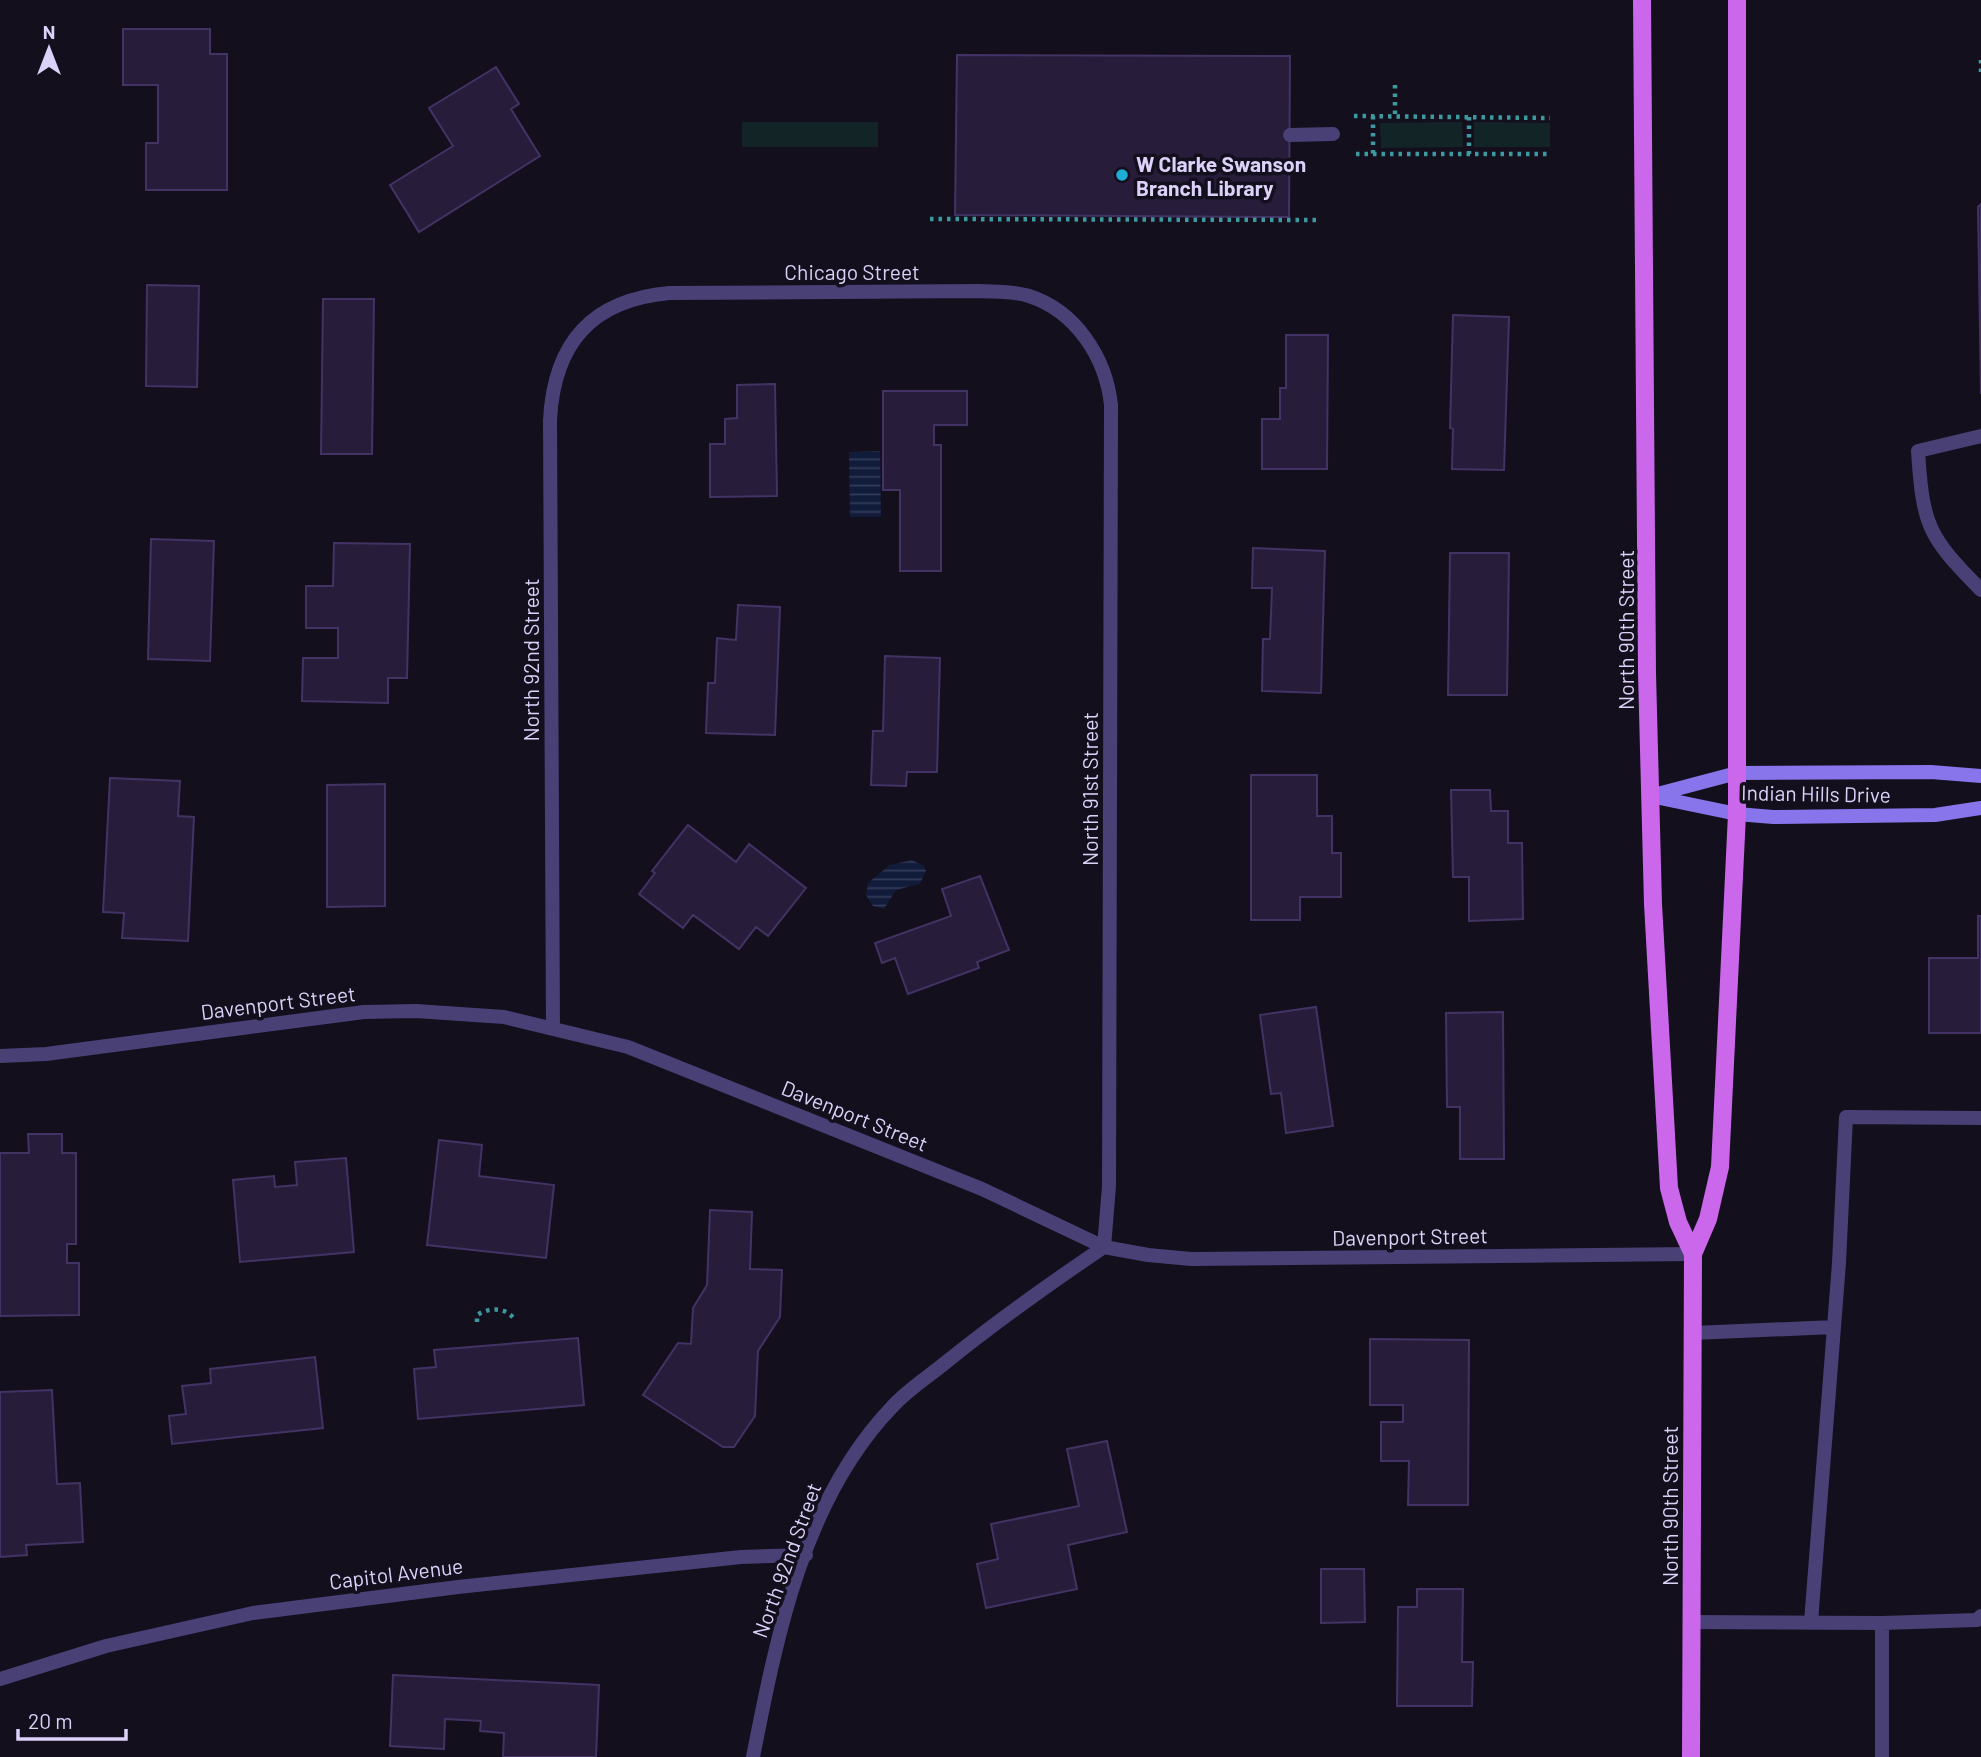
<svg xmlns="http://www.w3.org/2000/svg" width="1981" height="1757" font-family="Barlow,sans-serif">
  <defs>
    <pattern id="water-rules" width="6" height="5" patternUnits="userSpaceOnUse" patternTransform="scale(1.75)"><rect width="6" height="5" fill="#111b3a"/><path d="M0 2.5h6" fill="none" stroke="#333b57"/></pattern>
  </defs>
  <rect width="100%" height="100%" fill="#130f1d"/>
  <path fill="#132426" d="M 742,122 L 878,122 L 878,147 L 742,147 Z
    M 1462,122 L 1463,147 L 1381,148 L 1380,123 Z
    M 1474,122 L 1550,123 L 1550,147 L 1474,147 Z"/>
  <path fill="url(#water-rules)" d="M 880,451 L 881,517 L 850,517 L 849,452 Z
    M 912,860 L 924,866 L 926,871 L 920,884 L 896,890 L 884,909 L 873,906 L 866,895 L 868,883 L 890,865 Z"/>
  <path fill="#271d3b" stroke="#433364" stroke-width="2" d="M 123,29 L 210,29 L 210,54 L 227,54 L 227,190 L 146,190 L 146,143 L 158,143 L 158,85 L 123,85 Z
    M 957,55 L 1290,56 L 1289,217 L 955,215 Z
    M 496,67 L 519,104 L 511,109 L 540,156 L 419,232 L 390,185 L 453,146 L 429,108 Z
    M 1981,204 L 1981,394 L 1978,207 Z
    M 147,285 L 199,286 L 197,387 L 146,386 Z
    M 323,299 L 374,299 L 372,454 L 321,454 Z
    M 1453,315 L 1509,317 L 1504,470 L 1452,469 L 1453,429 L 1450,428 Z
    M 1286,335 L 1328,335 L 1327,469 L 1262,469 L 1262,419 L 1280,419 L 1280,388 L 1286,388 Z
    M 775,384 L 777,496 L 710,497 L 710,444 L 725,444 L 725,419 L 737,418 L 737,385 Z
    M 883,391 L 967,391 L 967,425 L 934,425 L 934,445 L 941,445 L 941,571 L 900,571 L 900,490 L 883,490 Z
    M 151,539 L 214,541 L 210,661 L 148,659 Z
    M 334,543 L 410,544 L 407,678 L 388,678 L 388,703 L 302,701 L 303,658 L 338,658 L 338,628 L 306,628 L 306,586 L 333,586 Z
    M 1253,548 L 1325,551 L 1321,693 L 1262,691 L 1263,639 L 1270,639 L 1272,588 L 1252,588 Z
    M 1450,553 L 1509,553 L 1507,695 L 1448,695 Z
    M 738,605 L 780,607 L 775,735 L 706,733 L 708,683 L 715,683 L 717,638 L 736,640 Z
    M 885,656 L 940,658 L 937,772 L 907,772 L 906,786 L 871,785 L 873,731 L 883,731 Z
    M 1251,775 L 1317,775 L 1317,816 L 1332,816 L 1332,853 L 1341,853 L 1341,897 L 1300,897 L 1300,920 L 1251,920 Z
    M 110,778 L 180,781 L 178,816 L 194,817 L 188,941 L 122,938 L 124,913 L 103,912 Z
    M 385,784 L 385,906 L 327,907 L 327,785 Z
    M 1451,790 L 1490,790 L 1491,811 L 1508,811 L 1508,843 L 1522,843 L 1523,919 L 1469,921 L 1469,877 L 1453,877 Z
    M 688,825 L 736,862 L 749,844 L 806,888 L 768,936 L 756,927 L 739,949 L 693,915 L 683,928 L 639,894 L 655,873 L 652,871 Z
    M 980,876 L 1009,950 L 977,962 L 979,968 L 908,994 L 895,958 L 882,963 L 875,943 L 951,916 L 942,889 Z
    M 1978,916 L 1981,916 L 1981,1033 L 1929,1033 L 1929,958 L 1978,958 Z
    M 1316,1007 L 1333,1126 L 1286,1133 L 1281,1093 L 1271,1094 L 1260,1015 Z
    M 1503,1012 L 1504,1159 L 1460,1159 L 1460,1107 L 1447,1107 L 1446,1013 Z
    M 28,1134 L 62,1134 L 62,1153 L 76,1153 L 76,1244 L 67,1244 L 67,1263 L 79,1263 L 79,1315 L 0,1316 L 0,1153 L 29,1153 Z
    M 439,1140 L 482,1145 L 479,1176 L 554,1185 L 546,1258 L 427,1245 Z
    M 346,1158 L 354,1252 L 240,1262 L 233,1180 L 274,1176 L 275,1187 L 297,1185 L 295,1162 Z
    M 710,1210 L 752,1212 L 750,1269 L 782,1270 L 780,1317 L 758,1351 L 755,1416 L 734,1447 L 723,1447 L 643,1395 L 678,1343 L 691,1344 L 693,1308 L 707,1285 Z
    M 578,1338 L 584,1405 L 418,1419 L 414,1369 L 436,1367 L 434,1350 Z
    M 1370,1339 L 1469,1340 L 1468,1505 L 1408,1505 L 1409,1461 L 1381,1461 L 1381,1422 L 1403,1422 L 1403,1405 L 1370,1405 Z
    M 315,1357 L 323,1428 L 172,1444 L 169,1416 L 186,1414 L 182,1386 L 211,1383 L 210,1369 Z
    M 52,1390 L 57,1484 L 80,1483 L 83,1542 L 26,1545 L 27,1555 L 0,1557 L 0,1392 Z
    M 1107,1441 L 1127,1532 L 1068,1545 L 1077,1589 L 986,1608 L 977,1564 L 998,1559 L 991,1524 L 1079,1506 L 1067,1449 Z
    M 1321,1569 L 1364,1569 L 1365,1622 L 1321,1623 Z
    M 1417,1589 L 1463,1589 L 1462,1662 L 1473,1662 L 1472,1706 L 1397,1706 L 1398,1607 L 1417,1607 Z
    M 393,1675 L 599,1685 L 596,1757 L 503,1757 L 504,1733 L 480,1731 L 481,1721 L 445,1719 L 444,1749 L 390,1746 Z"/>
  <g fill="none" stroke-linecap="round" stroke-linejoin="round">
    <path stroke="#3d99a0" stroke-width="4.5" stroke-dasharray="3.5 5" stroke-linecap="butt" d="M 1981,60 L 1981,73
      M 1395,85 L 1395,116
      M 1354,116 L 1550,118
      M 1373,116 L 1373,154
      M 1469,117 L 1469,154
      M 1356,154 L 1550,154
      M 930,219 L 1320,220
      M 477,1322 L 477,1315 C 490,1307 506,1307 515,1320"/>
    <path stroke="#494076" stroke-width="14" d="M 1290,135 L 1333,134
      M 1981,436 L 1918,451 C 1923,527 1928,536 1981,590
      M 1693,1333 L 1834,1327
      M 1691,1622 L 1882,1623 L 1882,1757
      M 1811,1622 L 1839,1263 L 1846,1117 L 1981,1118
      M 1882,1623 L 1977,1620 L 1981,1616"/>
    <path stroke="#494076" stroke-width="14" d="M 553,1028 L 550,420 C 554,343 592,300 669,293 L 980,291 C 996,292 1014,291 1029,296 C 1076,311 1106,358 1111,405 L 1109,1186 L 1104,1247 C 1049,1284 996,1322 945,1363 C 928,1377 907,1390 892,1407 C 803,1500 777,1635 753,1757
      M 0,1056 L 46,1054 L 364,1012 L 416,1011 L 504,1017 L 628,1047 L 982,1189 L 1104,1247 L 1148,1255 L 1191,1259 L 1693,1254
      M 0,1679 L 106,1646 L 253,1613 L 458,1587 L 741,1557 L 806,1555"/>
    <path stroke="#8875ec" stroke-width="14" d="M 1650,796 L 1737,773 L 1931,772 L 1981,776
      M 1655,797 L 1737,814 L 1773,817 L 1935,815 L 1981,808"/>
    <path stroke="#ca67ea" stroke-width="18" d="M 1642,0 L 1647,673 L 1653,904 L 1669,1188 L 1678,1222 L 1693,1254
      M 1691,1757 L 1693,1254 L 1708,1219 L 1720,1167 L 1737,814 L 1737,0"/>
  </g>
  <circle fill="#1eadd7" stroke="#130f1d" stroke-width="2.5" cx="1122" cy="175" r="7"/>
  <g text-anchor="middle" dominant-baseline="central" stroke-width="7" stroke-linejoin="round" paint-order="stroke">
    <g font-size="21" font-weight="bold" fill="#dbd1f9" stroke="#130f1d" text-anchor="start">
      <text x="1136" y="163">W Clarke Swanson<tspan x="1136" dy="24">Branch Library</tspan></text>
    </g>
    <g font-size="21" fill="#dbd1f9" stroke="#130f1d">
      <text x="852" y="271">Chicago Street</text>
      <text transform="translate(1625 630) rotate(-90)">North 90th Street</text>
      <text transform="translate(530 660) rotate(-90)">North 92nd Street</text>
      <text transform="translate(1089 789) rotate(-90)">North 91st Street</text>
      <text transform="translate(1816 793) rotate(1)">Indian Hills Drive</text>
      <text transform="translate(278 1002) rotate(-7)">Davenport Street</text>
      <text transform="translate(855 1115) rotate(22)">Davenport Street</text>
      <text transform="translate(1410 1236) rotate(-1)">Davenport Street</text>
      <text transform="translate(1669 1506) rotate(-90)">North 90th Street</text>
      <text transform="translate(786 1560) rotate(-70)">North 92nd Street</text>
      <text transform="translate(396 1573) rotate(-7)">Capitol Avenue</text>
    </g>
  </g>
  <g transform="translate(49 49)" stroke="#130f1d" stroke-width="5" paint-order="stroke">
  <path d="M0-5L12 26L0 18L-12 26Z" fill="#dbd1f9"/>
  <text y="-10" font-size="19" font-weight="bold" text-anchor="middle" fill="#dbd1f9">N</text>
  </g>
  <path d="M18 1729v10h108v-10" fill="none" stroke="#dbd1f9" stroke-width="3.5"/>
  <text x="28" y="1729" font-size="21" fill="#dbd1f9" stroke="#130f1d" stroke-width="5" paint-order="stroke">20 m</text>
</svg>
